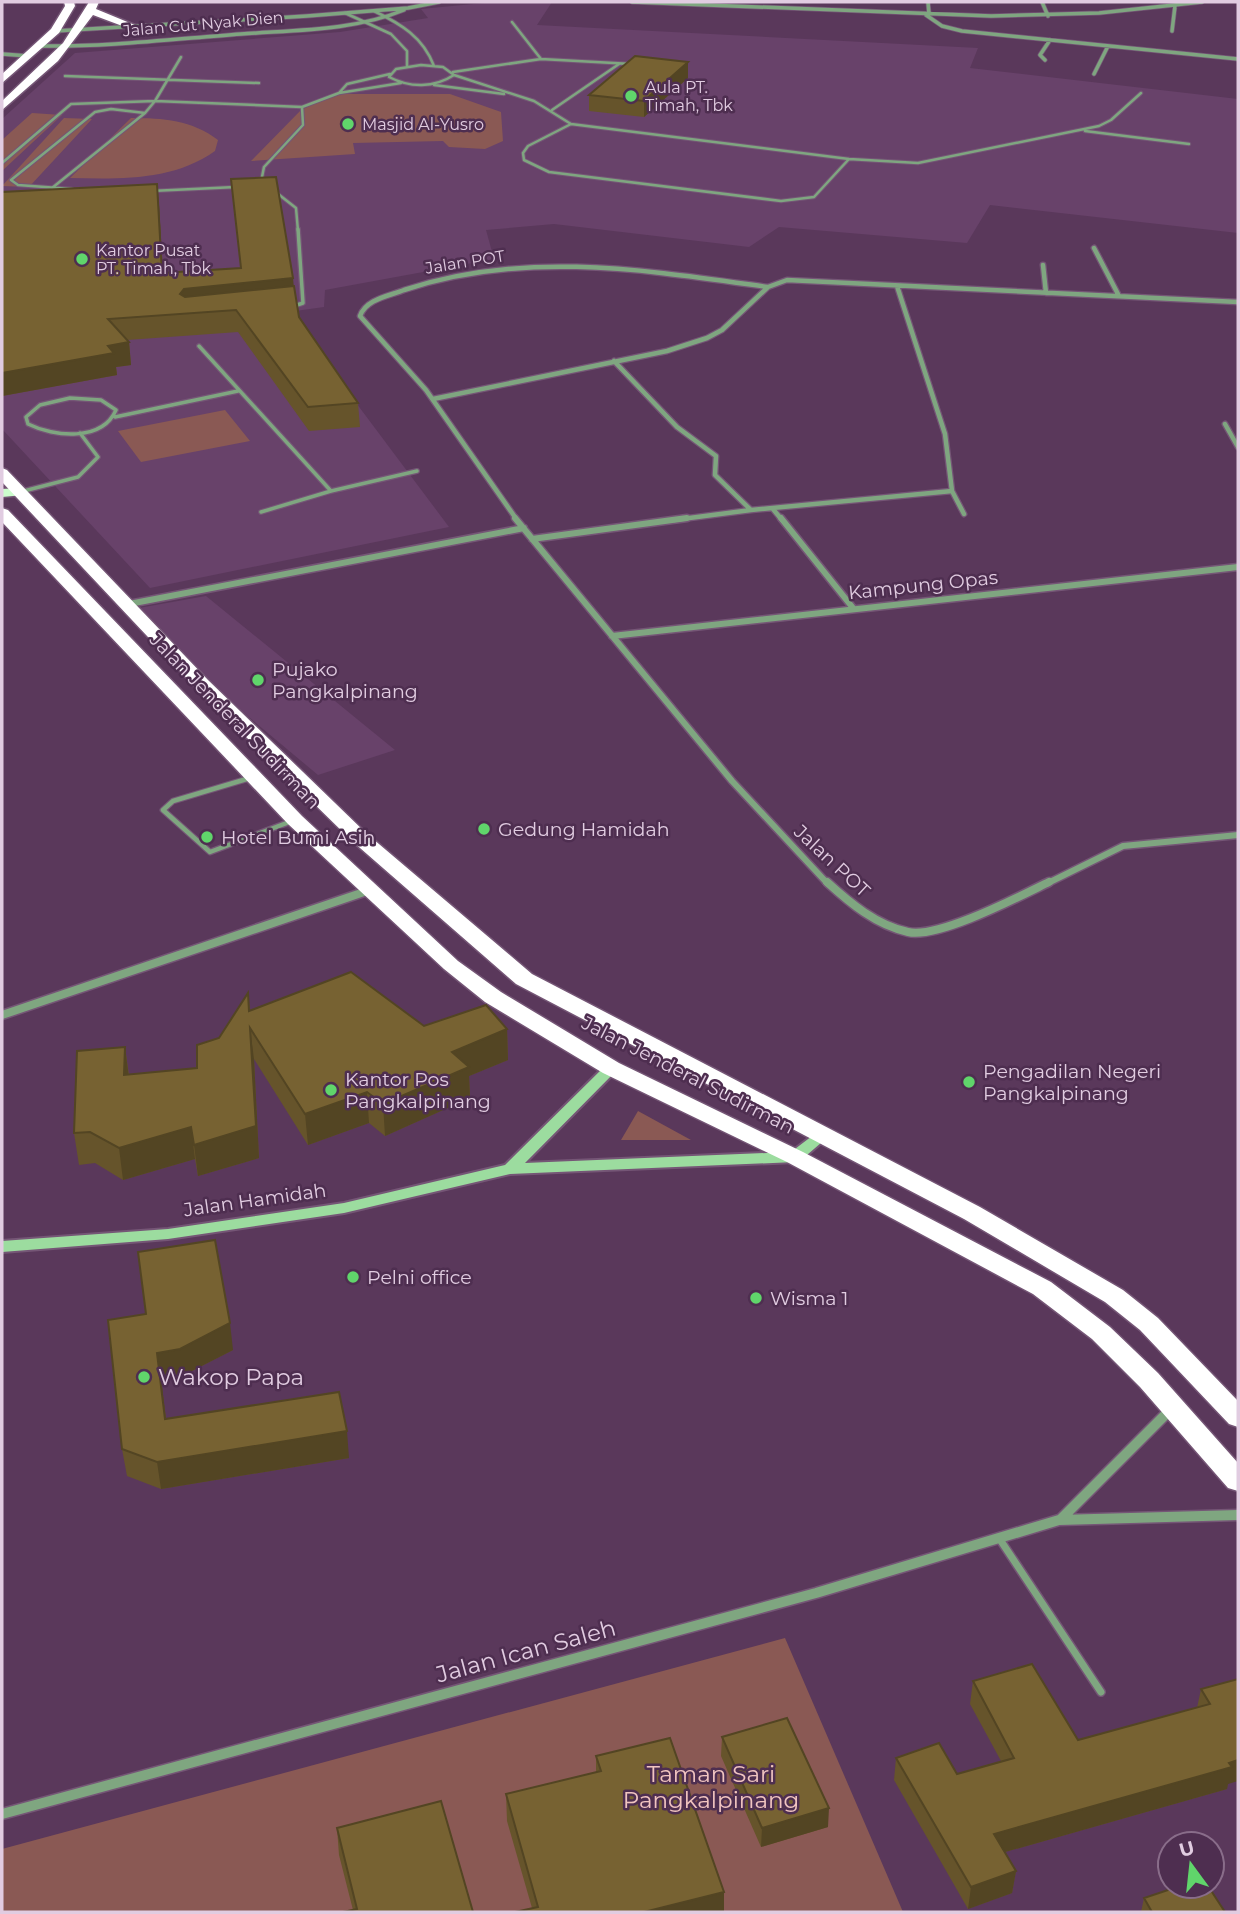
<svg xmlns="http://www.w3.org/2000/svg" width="1240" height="1914" font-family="Montserrat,sans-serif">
  <rect width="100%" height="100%" fill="#5a385b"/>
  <path fill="#68426a" d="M 494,2 L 552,2 L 537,25 L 978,48 L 970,68 L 1238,99 L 1238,233 L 990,205 L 967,243 L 779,227 L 749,247 L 554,224 L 486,230 L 494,259 L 325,290 L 324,307 L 288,312 L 449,527 L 150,588 L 2,429 L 2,119 L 75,53 L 340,32 L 428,18 L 421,9 Z
    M 206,596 L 395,750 L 318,775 L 122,611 Z"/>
  <path fill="#8a5954" d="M 333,94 L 450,94 L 501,112 L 503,141 L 485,149 L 449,147 L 443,141 L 353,143 L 355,154 L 251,161 L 301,110 Z
    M 32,113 L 62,115 L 2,171 L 2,140 Z
    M 64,118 L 92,119 L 29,187 L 2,186 Z
    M 131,118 C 163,118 192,120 218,140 L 215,151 C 173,181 120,179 70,178 Z
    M 225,410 L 250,441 L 141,462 L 118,431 Z
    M 638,1111 L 691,1140 L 621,1140 Z
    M 785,1638 L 903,1912 L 2,1912 L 2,1849 Z"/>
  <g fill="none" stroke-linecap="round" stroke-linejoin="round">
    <defs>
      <path id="lane-far3" d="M 374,11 C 401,24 423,37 434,66
        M 345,13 L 391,34 L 407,51 L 407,66
        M 181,57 L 155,101 L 302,107 L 339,93 L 401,83
        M 541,59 L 632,64
        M 421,65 L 443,67 L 454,75 C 434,88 410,88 389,77 L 396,69 Z
        M 453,72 L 541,59 L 512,22
        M 454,75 L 534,101 L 571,124 L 849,159 L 918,163 L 1099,126 L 1111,120 L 1141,93
        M 65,76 L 259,83
        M 434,85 L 504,94
        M 339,93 L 347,84 L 390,74
        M 552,110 L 619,64
        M 571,124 L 528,146 L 523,153 L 524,160 L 549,172 L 781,201 L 814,197 L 849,159
        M 1085,131 L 1189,144
        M 2,163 L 71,104 L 155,101 L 145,113 L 52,188
        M 261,182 L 264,167 L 303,125 L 302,107
        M 72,189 L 18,185 L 11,180 L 95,112 L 111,109 L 145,113
        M 273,190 L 296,208 L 298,231
        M 151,191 L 236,187"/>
      <path id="lane-far2" d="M 291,307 L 303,303 L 298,229
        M 199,346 L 331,491
        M 70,398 L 101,400 L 116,410 C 102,442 54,437 28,424 L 26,417 L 40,405 Z
        M 115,417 L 238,391
        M 20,492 L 78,477 L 98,457 L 80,433
        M 261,512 L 331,491 L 417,471"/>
      <path id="lane-far1" d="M 250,778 L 173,801 L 163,810 L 210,852 L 292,821"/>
      <path id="lane" d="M 999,1538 L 1101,1692"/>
      <path id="street-far4" d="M 632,2 L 991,16 L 1099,13 L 1202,2
        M 928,2 L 929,14
        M 1042,2 L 1048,16
        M 926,15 L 942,26 L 962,31 L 1238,59
        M 55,31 L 307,16 L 408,8 L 439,2
        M 1172,31 L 1175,6
        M 39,46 C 107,47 174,39 241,34 C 295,30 353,31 404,10
        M 2,54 L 29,56
        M 1045,60 L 1040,55 L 1050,40
        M 1094,74 L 1108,46"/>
      <path id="street-far3" d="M 1094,248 L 1119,296
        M 1043,265 L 1046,293
        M 897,286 L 945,434 L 952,491 L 964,514
        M 614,361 L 677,427 L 716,456 L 715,475 L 751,510 L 674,520
        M 433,399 L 667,351 L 707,338 L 722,330 L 768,287 L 787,280 L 1238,302
        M 1225,424 L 1238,447
        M 773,509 L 782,520
        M 751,510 L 952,491
        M 517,520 L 426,390 L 360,316 C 366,299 389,296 404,290 C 524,250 646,270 768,287"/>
      <path id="street-far2" d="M 515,518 L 732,781 L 828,884
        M 781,518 L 853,608
        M 532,539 L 687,518
        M 129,604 L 524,528
        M 612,636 L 1238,567
        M 1046,884 L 1123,846 L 1238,835"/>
      <path id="street-far1" d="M 827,882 C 850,903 876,925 908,932 C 938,939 1020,896 1049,882
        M 2,1015 L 370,890"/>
      <path id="street" d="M 1060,1520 L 1170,1410
        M 2,1814 L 816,1593 L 1059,1520 L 1238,1515"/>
      <path id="secondary" d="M 611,1063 L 618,1068 L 616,1071 L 525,1163 L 791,1152 L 816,1133 L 826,1133 L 829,1136 L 800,1161 L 795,1162 L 510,1174 L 344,1213 L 168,1239 L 2,1252 L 2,1241 L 168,1229 L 344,1203 L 505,1165 L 606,1065 Z"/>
      <path id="primary" d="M 19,488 L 26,492 L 24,495 L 2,497 L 2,489 Z"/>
      <path id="highway" d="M 64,2 L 74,2 L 75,6 L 59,33 L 2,83 L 2,74 L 51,29 L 65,6 Z
        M 89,2 L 99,2 L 96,9 L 142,28 L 133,30 L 93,15 L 58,61 L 2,110 L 2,101 L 63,43 Z
        M 2,468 L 7,470 L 208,680 L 366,833 L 532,974 L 980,1207 L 1123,1290 L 1158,1318 L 1238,1401 L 1238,1427 L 1229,1424 L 1140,1330 L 1105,1302 L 964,1219 L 516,984 L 352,841 L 196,688 L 2,482 Z
        M 2,508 L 8,510 L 302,816 L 458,961 L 501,992 L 619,1063 L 803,1152 L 1051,1282 L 1110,1327 L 1158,1373 L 1238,1463 L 1238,1491 L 1228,1488 L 1140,1387 L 1092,1339 L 1033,1294 L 787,1162 L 603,1073 L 485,1002 L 444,969 L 288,824 L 2,522 Z"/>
    </defs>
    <use href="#lane-far3" stroke="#755676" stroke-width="4.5"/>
    <use href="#lane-far2" stroke="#755676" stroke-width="6"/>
    <use href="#lane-far1" stroke="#755676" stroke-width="7"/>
    <use href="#lane" stroke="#755676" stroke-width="10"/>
    <use href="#street-far4" stroke="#755676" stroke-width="5"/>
    <use href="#street-far3" stroke="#755676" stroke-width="7"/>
    <use href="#street-far2" stroke="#755676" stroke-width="9"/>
    <use href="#street-far1" stroke="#755676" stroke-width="11"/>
    <use href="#street" stroke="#755676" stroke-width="13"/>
    <use href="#secondary" stroke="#755676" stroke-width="4"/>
    <use href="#primary" stroke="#755676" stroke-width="3"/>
    <use href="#highway" stroke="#755676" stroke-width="3"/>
    <use href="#lane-far3" stroke="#7fa680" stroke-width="2.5"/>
    <use href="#lane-far2" stroke="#7fa680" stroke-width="3.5"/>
    <use href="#lane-far1" stroke="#7fa680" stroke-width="4.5"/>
    <use href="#lane" stroke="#7fa680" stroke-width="7"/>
    <use href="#street-far4" stroke="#7fa680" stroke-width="3.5"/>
    <use href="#street-far3" stroke="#7fa680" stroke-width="4.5"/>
    <use href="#street-far2" stroke="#7fa680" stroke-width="6"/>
    <use href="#street-far1" stroke="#7fa680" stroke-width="8"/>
    <use href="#street" stroke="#7fa680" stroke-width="10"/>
    <use href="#secondary" fill="#9cdc9f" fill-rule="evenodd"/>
    <use href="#primary" fill="#ccfccd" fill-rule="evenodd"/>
    <use href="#highway" fill="#fff" fill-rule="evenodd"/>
  </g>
  <path fill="#66542b" d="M 688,62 L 688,78 L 644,117 L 589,111 L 589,95 Z
    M 2,192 L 159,205 L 163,273 L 241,268 L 233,200 L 294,286 L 299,317 L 358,403 L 360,427 L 309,431 L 238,332 L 127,340 L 129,342 L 131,365 L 116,367 L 117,375 L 2,396 Z
    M 248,993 L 250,1011 L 424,1026 L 507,1029 L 508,1060 L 469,1076 L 470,1098 L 385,1136 L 369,1123 L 308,1145 L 254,1059 L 259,1158 L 198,1176 L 195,1159 L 123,1180 L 95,1163 L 79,1165 L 74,1133 L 125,1047 L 129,1075 L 197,1068 L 219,1038 Z
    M 108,1320 L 233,1350 L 184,1375 L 161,1379 L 166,1419 L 349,1458 L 161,1489 L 127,1476 L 122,1449 Z
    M 1238,1679 L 1227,1789 L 1005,1852 L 1016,1871 L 1012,1893 L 968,1909 L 894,1780 L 896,1758 L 957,1774 L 1001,1761 L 970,1704 L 973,1681 L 1078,1740 L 1197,1708 L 1201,1689 Z
    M 722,1737 L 828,1827 L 761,1847 L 721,1756 Z
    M 596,1756 L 724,1892 L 724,1912 L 515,1912 L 532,1908 L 507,1821 L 506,1794 L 596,1772 Z
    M 337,1828 L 473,1912 L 353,1910 L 339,1855 Z
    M 1144,1898 L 1225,1912 L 1141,1912 Z"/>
  <path fill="#534523" d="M 688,62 L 688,78 L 644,117 L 644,101 Z
    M 157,184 L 159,205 L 164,295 L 162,273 Z
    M 293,278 L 295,299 L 187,311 L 180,294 L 184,289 Z
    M 129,342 L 131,365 L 116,367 L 117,375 L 2,396 L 2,373 L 108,346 Z
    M 250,1028 L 254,1059 L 259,1158 L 198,1176 L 194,1145 Z
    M 507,1029 L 508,1060 L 469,1076 L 470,1098 L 385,1136 L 383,1104 L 452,1052 Z
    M 125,1047 L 129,1078 L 124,1075 Z
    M 367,1092 L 369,1123 L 308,1145 L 305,1114 Z
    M 191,1127 L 195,1159 L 123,1180 L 119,1148 Z
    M 230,1323 L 233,1350 L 184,1375 L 161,1379 L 169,1446 L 157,1353 Z
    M 347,1431 L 349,1458 L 161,1489 L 157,1462 Z
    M 1238,1760 L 1238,1781 L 1228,1784 L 1227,1789 L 991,1856 L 994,1834 Z
    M 829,1808 L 828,1827 L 761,1847 L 762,1828 Z
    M 1016,1871 L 1012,1893 L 968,1909 L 971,1887 Z
    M 724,1892 L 724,1912 L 644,1912 Z"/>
  <path fill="#776232" stroke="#534523" stroke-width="2" d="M 635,56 L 688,62 L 644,101 L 589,95 Z
    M 276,177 L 293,278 L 184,289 L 180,294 L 185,297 L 294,286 L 299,317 L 358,403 L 308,407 L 236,310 L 108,319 L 129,342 L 108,346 L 114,353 L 2,373 L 2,192 L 157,184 L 162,273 L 241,268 L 231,179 Z
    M 351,972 L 424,1026 L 486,1005 L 507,1029 L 452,1052 L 469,1067 L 383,1104 L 367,1092 L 305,1114 L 250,1028 L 256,1126 L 194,1145 L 191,1127 L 119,1148 L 90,1132 L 74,1133 L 77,1051 L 125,1047 L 124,1075 L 197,1068 L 197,1045 L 219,1038 L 248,993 L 249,1011 Z
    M 215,1240 L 230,1323 L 180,1349 L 157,1353 L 165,1419 L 339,1392 L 347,1431 L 157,1462 L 122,1449 L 108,1320 L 146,1314 L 138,1252 Z
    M 1032,1664 L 1078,1740 L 1210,1704 L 1201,1689 L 1238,1679 L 1238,1760 L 1229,1763 L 1232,1767 L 994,1834 L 1016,1871 L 971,1887 L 896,1758 L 939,1743 L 957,1774 L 1014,1758 L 973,1681 Z
    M 787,1718 L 829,1808 L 762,1828 L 722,1737 Z
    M 670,1738 L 724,1892 L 644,1912 L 515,1912 L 538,1907 L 506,1794 L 601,1771 L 596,1756 Z
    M 441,1801 L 473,1912 L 343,1912 L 357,1909 L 337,1828 Z
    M 1180,1886 L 1208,1886 L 1225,1912 L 1152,1912 L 1144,1898 Z"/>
  <g fill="#60d56b" stroke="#4e2e50" stroke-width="2.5">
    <circle cx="631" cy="96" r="7"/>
    <circle cx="348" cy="124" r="7"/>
    <circle cx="82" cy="259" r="7"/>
    <circle cx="258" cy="680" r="7"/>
    <circle cx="484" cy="829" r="7"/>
    <circle cx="207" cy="837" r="7"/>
    <circle cx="969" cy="1082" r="7"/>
    <circle cx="331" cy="1090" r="7"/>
    <circle cx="353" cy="1277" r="7"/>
    <circle cx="756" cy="1298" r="7"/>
    <circle cx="144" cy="1377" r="7"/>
  </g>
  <g text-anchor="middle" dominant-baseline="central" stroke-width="5" stroke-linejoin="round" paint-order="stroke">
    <g font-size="16" fill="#e1cce1" stroke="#4e2e50">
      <text transform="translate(203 24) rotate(-5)">Jalan Cut Nyak Dien</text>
      <text transform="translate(465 262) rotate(-9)">Jalan POT</text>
    </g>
    <g font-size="16" fill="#e1cce1" stroke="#4e2e50" text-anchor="start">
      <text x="645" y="87">Aula PT.<tspan x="645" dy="18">Timah, Tbk</tspan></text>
      <text x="362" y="124">Masjid Al-Yusro</text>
      <text x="96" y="250">Kantor Pusat<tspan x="96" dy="18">PT. Timah, Tbk</tspan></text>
    </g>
    <g font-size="19" fill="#e1cce1" stroke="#4e2e50">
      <text transform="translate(923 585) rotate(-6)">Kampung Opas</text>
      <text transform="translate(235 721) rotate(46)">Jalan Jenderal Sudirman</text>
      <text transform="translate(832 861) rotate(43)">Jalan POT</text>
      <text transform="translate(688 1075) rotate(27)">Jalan Jenderal Sudirman</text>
      <text transform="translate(255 1200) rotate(-8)">Jalan Hamidah</text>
    </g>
    <g font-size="19" fill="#e1cce1" stroke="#4e2e50" text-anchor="start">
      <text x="272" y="669">Pujako<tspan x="272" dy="22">Pangkalpinang</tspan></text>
      <text x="498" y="829">Gedung Hamidah</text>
      <text x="221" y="837">Hotel Bumi Asih</text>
      <text x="983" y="1071">Pengadilan Negeri<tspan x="983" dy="22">Pangkalpinang</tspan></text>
      <text x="345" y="1079">Kantor Pos<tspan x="345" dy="22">Pangkalpinang</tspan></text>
      <text x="367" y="1277">Pelni office</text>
      <text x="770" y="1298">Wisma 1</text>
    </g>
    <g font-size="23" fill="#e1cce1" stroke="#4e2e50" text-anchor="start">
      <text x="158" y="1377">Wakop Papa</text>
    </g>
    <g font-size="23" fill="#e1cce1" stroke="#4e2e50">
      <text transform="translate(526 1651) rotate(-15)">Jalan Ican Saleh</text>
    </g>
    <g font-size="23" fill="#f1c5c0" stroke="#4e2e50">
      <text x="711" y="1774">Taman Sari<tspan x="711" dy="26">Pangkalpinang</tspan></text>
    </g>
  </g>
  <rect width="1240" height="1914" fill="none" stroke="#e1cce1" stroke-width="7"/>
  <g transform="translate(1191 1865) rotate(345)"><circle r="33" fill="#4e2e50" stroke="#896d8a" stroke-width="2"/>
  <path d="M0-5L12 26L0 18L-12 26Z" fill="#60d56b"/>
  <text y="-10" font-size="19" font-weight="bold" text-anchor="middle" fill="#e1cce1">U</text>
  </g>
</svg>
